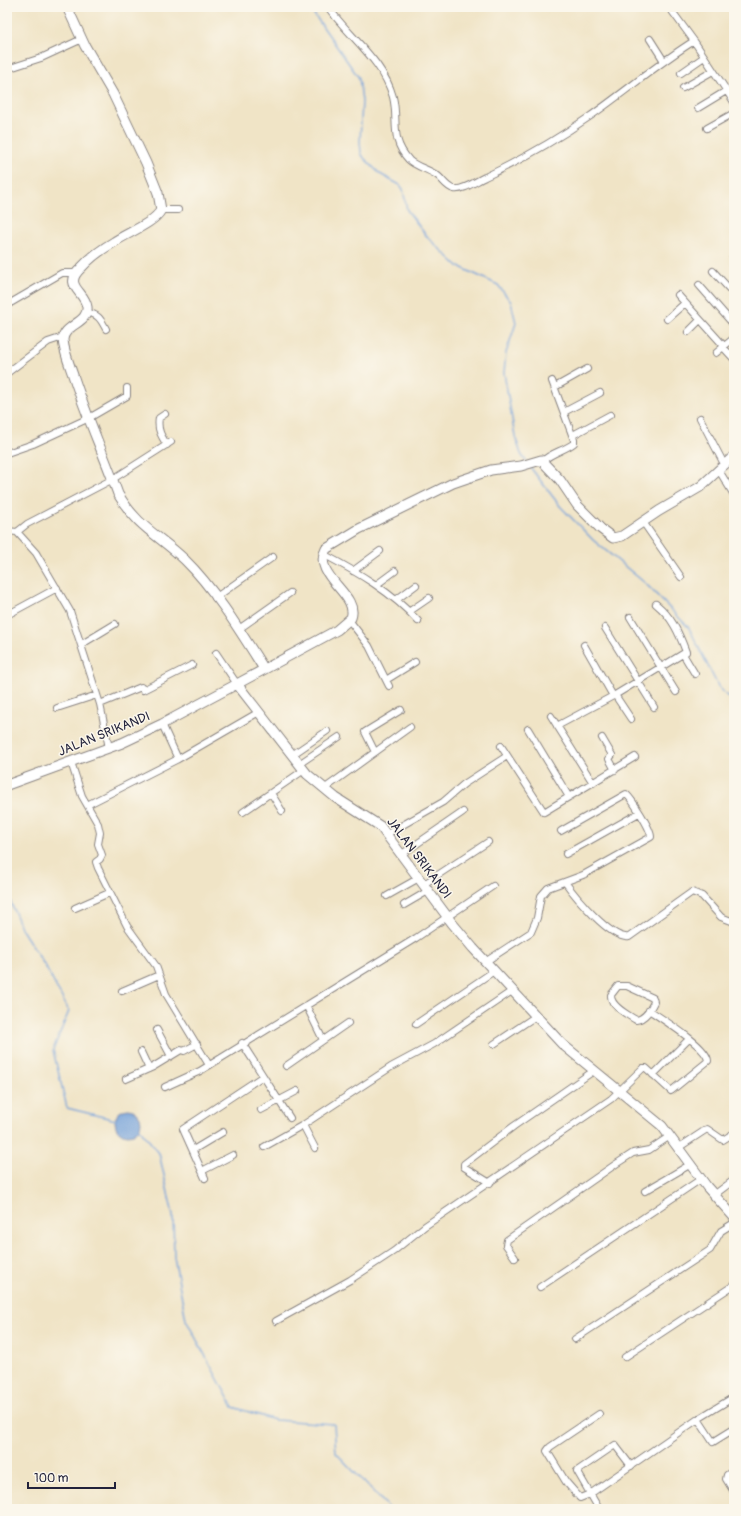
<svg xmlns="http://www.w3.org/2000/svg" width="741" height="1516" font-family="Pangolin,sans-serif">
  <rect width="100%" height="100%" fill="#fbf7ec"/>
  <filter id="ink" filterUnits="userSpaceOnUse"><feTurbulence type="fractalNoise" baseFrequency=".025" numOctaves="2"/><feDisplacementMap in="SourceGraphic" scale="8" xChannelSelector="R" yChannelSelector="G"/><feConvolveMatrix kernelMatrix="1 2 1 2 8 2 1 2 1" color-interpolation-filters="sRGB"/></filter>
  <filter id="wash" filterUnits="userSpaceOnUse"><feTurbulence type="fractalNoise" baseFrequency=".012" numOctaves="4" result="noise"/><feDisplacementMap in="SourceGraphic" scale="16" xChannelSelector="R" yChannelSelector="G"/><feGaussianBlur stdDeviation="0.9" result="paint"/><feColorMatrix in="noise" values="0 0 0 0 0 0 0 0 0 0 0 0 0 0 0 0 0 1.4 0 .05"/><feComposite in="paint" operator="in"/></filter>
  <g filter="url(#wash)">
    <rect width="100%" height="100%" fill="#f0e4c6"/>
    <path fill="#6f9ed8" stroke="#48608a" d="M115 1122a13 13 0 1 1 26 0a13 13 0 1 1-26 0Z"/>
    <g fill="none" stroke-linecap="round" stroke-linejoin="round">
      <path stroke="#6f9ed8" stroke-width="1.5" d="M 309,7 L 359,78 L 362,101 L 360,142 L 361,153 L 364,158 L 380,174 L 400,185 L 403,189 L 407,210 L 428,238 L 458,266 L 498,285 L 511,302 L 516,323 L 506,353 L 504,373 L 515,436 L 521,454 L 526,461
        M 530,467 L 560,506 L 593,540 L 645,583 L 689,628 L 718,686 L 734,704
        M 7,893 L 22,930 L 45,966 L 69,1011 L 53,1050 L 67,1108 L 116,1120
        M 139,1128 L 159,1153 L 173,1215 L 174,1257 L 186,1320 L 233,1407 L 275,1420 L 334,1424 L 336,1453 L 390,1509"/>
    </g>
  </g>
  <g filter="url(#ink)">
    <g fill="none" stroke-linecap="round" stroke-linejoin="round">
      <defs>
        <path id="street" d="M 328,7 C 349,37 383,60 393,97 C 399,121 389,138 409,160 C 416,167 429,169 438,176 C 443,180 447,188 454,189 C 463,191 476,181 485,177 C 521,160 556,140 589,117 C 625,92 657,64 694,41 L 734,102
          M 669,7 L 694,41
          M 650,39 L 664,61
          M 7,69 L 41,58 L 82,39
          M 681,73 L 704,57
          M 683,88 L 713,71
          M 698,108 L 726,91
          M 707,128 L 734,113
          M 161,210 L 178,210
          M 733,256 L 734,257
          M 713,271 L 734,294
          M 699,285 L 734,325
          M 678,295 L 724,346
          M 7,305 L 62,273 L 76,273
          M 86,313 C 98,313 101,320 106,329
          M 667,319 L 685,303
          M 688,332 L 700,320
          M 723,347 L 734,359
          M 716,353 L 734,338
          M 7,373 L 48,342 L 63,337
          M 555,387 L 587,369
          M 564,412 L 600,393
          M 165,414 L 159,418 C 157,429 161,436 167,445
          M 700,418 L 724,464
          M 573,435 L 610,415
          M 7,453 L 33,444 L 89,418 L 127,396 L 127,388
          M 543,461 C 552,452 564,451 574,443 L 574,440 L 552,381
          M 718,469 L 734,495
          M 643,522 L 681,577
          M 7,531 L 17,532 L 36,553 L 70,611 L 100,704 L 109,748
          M 17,532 L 27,524 L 113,479 L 171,442
          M 323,554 C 357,572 392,592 418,621
          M 353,571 L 380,551
          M 376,585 L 395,571
          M 215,598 L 273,557
          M 396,600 L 416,585
          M 410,611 L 429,598
          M 7,615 L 57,588
          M 630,617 L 676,692
          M 349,620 L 369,646 L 389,686
          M 605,628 L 654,707
          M 239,629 L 290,593
          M 82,644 L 115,624
          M 584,645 L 613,696
          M 216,653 L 237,684
          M 683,654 L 695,674
          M 386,680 L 415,662
          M 615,695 L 631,719
          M 100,704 L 141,687 L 143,690 L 192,665
          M 57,708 L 97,695
          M 551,716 L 593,783
          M 162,724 L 178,759
          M 557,726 L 615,695 L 686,652 C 679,633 672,617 656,604
          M 528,729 L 569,797
          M 602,738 L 612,755 L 609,759 L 615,770
          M 501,746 L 544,812 L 635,757
          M 375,752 L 365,732 L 401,710
          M 292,755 L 327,731
          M 71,762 L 82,796 L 98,824 L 100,833 L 98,844 L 102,855 L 100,859 L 96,862 L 98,868 L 127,926 L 156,966 L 166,994 L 209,1065
          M 299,764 L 339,737
          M 324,789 L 410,727
          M 271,793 L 282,811
          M 87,805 L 178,759 L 259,712
          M 243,812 L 304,770
          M 387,834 L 443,802 L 464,784 L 507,756
          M 402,854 L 463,812
          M 566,854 L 639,813
          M 565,882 C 575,896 611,940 629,937 L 692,892 L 702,896 L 721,917 L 734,922
          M 424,884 L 488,842
          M 387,896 L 419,878
          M 404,905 L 428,891
          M 75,908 L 109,893
          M 485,962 L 531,932 L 537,918 L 541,896 L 548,888 L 583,875 L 651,837 C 651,829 632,799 626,794 L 561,831
          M 618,986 L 627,986 L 653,998 L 654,1002 C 650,1010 645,1019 636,1020 C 628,1015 610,1006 611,995 Z
          M 122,991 L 159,975
          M 306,1005 L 323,1040
          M 416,1024 L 494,971
          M 157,1030 L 171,1056
          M 242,1043 L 290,1118
          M 494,1044 L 536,1016
          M 141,1052 L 149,1069
          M 286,1066 L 348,1023
          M 653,1075 L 689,1039
          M 126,1079 L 153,1067 L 181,1050 L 184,1051 L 197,1044
          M 165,1087 L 200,1071 L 338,986 L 416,938 L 493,886
          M 261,1110 L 297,1091
          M 303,1125 L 315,1148
          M 264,1147 L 303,1125 L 391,1067 L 434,1044 L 512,991
          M 678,1148 L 707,1129 L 723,1140 L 734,1133
          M 193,1150 L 223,1132
          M 202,1171 L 233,1155
          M 205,1178 L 183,1129 L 263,1076
          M 490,1183 L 464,1167 L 464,1164 L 514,1126 L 595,1070
          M 645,1191 L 691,1164
          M 714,1195 L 734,1180
          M 515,1258 L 506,1245 L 507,1240 L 616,1164 L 633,1153 L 649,1150 L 670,1136
          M 540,1287 L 701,1179
          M 276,1321 L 350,1280 L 394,1251 L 425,1226 L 611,1099 L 643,1068 L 646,1068 L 671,1091 L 708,1061 C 708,1047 662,1019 649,1010
          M 575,1339 L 710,1250 L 721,1231 L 734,1223
          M 625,1357 L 734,1285
          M 734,1397 L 698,1419 L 713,1442 L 734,1429
          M 599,1414 L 550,1447 L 547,1451 L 566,1482 L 580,1498 L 590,1494 L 698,1419
          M 734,1470 L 727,1475 L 726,1479 L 734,1492
          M 599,1509 L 577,1471 L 615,1445 L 631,1466"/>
        <path id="secondary" d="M 67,7 L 85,46 L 113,94 L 146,163 L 158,193 L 161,210 C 154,223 127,233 114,242 C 102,249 90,258 81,268 C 62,286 85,291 87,307 C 89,323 63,325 63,340 C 64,352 70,366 74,378 C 87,417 104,455 118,494 C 138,528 159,535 185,560 C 214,588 242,634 264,669
          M 237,684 L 337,630 L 351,618 C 360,594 311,576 326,549 L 359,529 L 453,483 L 491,470 L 521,466 L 541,460 L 560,480 L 577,505 L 601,529 L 613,538 L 622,536 L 659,511 L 700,487 L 734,456
          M 7,785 L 122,743 L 162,724 L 237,684 L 307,774 L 336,798 L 380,826 L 452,923 L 473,948 L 562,1044 L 662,1126 L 707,1187 L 734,1217"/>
      </defs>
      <use href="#street" stroke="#898380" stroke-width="8"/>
      <use href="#secondary" stroke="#898380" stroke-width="11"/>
      <use href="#street" stroke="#fff" stroke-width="6"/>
      <use href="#secondary" stroke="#fff" stroke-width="9"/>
    </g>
  </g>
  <g text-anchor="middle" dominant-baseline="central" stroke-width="3" stroke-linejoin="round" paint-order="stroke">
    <g font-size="13" fill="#22223b" stroke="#fbf7ec">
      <text transform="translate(104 734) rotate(-22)">JALAN SRIKANDI</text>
      <text transform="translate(419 858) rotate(53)">JALAN SRIKANDI</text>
    </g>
  </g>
  <rect width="741" height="1516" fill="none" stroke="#fbf7ec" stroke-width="24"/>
  <path d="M28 1482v6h87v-6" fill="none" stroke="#22223b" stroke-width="2"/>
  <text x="34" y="1482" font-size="12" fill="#22223b" stroke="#fbf7ec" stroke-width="3" paint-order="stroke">100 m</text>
</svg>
